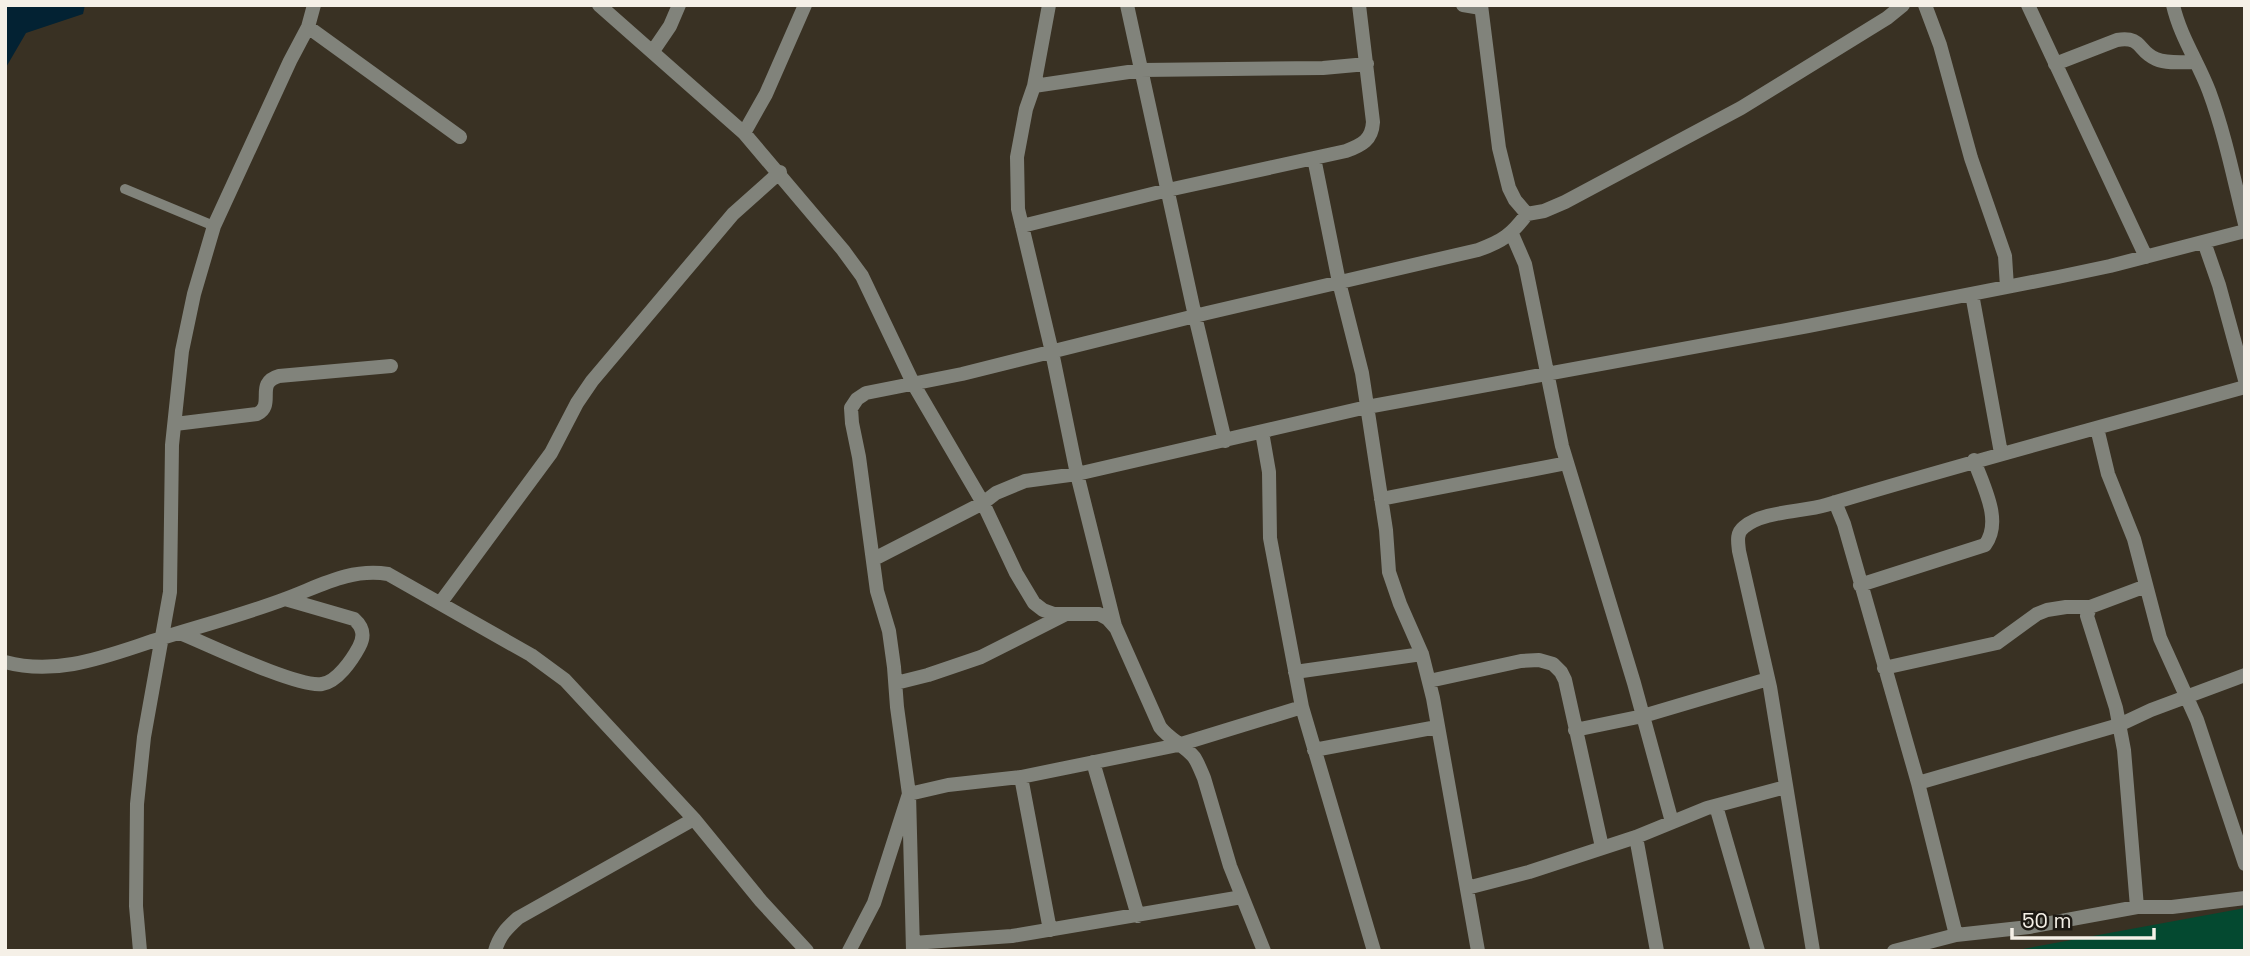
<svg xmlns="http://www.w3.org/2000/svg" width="2250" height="956" font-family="'Space Grotesk',sans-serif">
  <rect width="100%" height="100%" fill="#393123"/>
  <path fill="#044930" d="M 2245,908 L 2245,951 L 2012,951 Z"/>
  <path fill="#032233" d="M 5,5 L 85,5 L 83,14 L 26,33 L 5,69 Z"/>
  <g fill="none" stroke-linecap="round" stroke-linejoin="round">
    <path stroke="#81837b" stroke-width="10" d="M 125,189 L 214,226"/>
    <path stroke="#81837b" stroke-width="14" d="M 599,5 L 744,133 L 843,250 L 862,276 L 914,385 L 983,503 L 1016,573 L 1034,603 L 1043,610 L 1054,614 L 1099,614 L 1108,619 L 1116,628 L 1160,727 C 1170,740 1184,745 1194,757 C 1198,763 1201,771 1204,778 L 1230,866 L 1264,951
      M 1049,5 L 1034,86 L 1026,109 L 1017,157 L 1018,209 L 1052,352 L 1077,474 L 1115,626
      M 1127,5 L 1195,316 L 1225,441
      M 1463,5 L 1481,8
      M 1481,5 L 1499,148 L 1509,188 L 1515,200 L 1527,214 L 1544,211 L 1565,202 L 1741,108 L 1887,18 L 1903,5
      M 1925,5 L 1940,45 L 1971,158 L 2005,256 L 2007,287
      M 2028,5 L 2146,257
      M 2173,5 C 2180,36 2198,62 2209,91 C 2225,134 2234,180 2245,224
      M 308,27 L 460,137
      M 653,51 L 670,26 L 679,5
      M 2055,64 L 2117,40 C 2143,36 2137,51 2156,59 C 2168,64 2183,62 2196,62
      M 1034,86 L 1142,70 L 1323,68 L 1367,64
      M 744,133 L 766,94 L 805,5
      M 1314,158 L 1339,282 L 1362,373 L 1386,530 L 1389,572 L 1400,604 L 1422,654 L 1433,698 L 1478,951
      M 1022,226 L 1168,190 L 1346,151 C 1362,145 1372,140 1373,122 L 1359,5
      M 1512,234 L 1525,264 L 1562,446 L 1634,683 L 1672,822
      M 2204,242 L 2219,285 L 2245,380
      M 1972,294 L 2001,453
      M 175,424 L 257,414 C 276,405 254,383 279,376 L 391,366
      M 2097,428 L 2108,474 L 2134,539 L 2160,638 L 2197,720 L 2245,864
      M 1262,432 L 1269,472 L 1270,538 L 1302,707 L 1374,951
      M 1381,499 L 1567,463
      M 1835,502 L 1844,524 L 1918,783 L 1956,935
      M 874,559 L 983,503 L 996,493 L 1025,481 L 1077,474 L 1367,407 L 1808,326 L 2058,277 L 2110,266 L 2245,231
      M 1860,585 L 1985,545 C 2003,521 1983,486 1974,460
      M 441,602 L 551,453 L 577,403 L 592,381 L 733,214 L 780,172
      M 180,633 C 207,644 298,688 322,684 C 337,682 352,660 359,647 C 365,636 363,627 354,619 L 285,599
      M 5,662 C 60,677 111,654 162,638 C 204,625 245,614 285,599 C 320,586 350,568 388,574 L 531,655 L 565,680 L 694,819 L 761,901 L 807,951
      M 1884,668 L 1997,643 L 2037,614 L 2047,610 L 2066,607 L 2090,607
      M 1295,672 L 1422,654
      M 1429,681 L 1521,661 L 1539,660 L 1553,664 L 1561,672 L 1565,680 L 1602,847
      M 896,683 L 928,675 L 981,657 L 1066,614
      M 1575,730 L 1643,716 L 1768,679
      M 1314,750 L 1437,727
      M 1093,762 L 1138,916
      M 1021,777 L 1050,930
      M 1918,783 L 2119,725 L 2151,710 L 2245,675
      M 1716,806 L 1758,951
      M 1636,837 L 1657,951
      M 1467,888 L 1529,872 L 1636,837 L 1707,808 L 1786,787
      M 2137,907 L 2124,750 L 2116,708 L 2087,616 L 2090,607 L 2146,586
      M 913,943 L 1012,936 L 1242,897
      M 140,951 L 136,906 L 137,804 L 144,737 L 170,592 L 172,445 L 182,351 L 194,294 L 214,226 L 290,61 L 308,27 L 314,5
      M 495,951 C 499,936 507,928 518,918 L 694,819
      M 849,951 L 874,903 L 909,794 L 948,785 L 1021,777 L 1178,745 L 1302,707
      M 913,951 L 909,794 L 897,707 L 894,667 L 889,631 L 877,591 L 859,457 L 852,423 L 851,408 L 857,399 L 866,393 L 962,374 L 1207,313 L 1478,250 C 1503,241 1511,235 1527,214
      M 1813,951 L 1770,687 L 1739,551 C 1738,542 1736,533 1744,527 C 1763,511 1802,512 1826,505 C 1965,463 2105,426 2245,387
      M 1894,951 L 1956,935 L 2029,927 L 2137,907 L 2172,907 L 2245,898"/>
  </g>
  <rect width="2250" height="956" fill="none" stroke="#f5f0e7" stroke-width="14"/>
  <path d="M2012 928v10h142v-10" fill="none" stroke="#f5f0e7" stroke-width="3.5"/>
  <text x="2022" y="928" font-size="21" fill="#f5f0e7" stroke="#1d1913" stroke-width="5" paint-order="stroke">50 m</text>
</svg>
